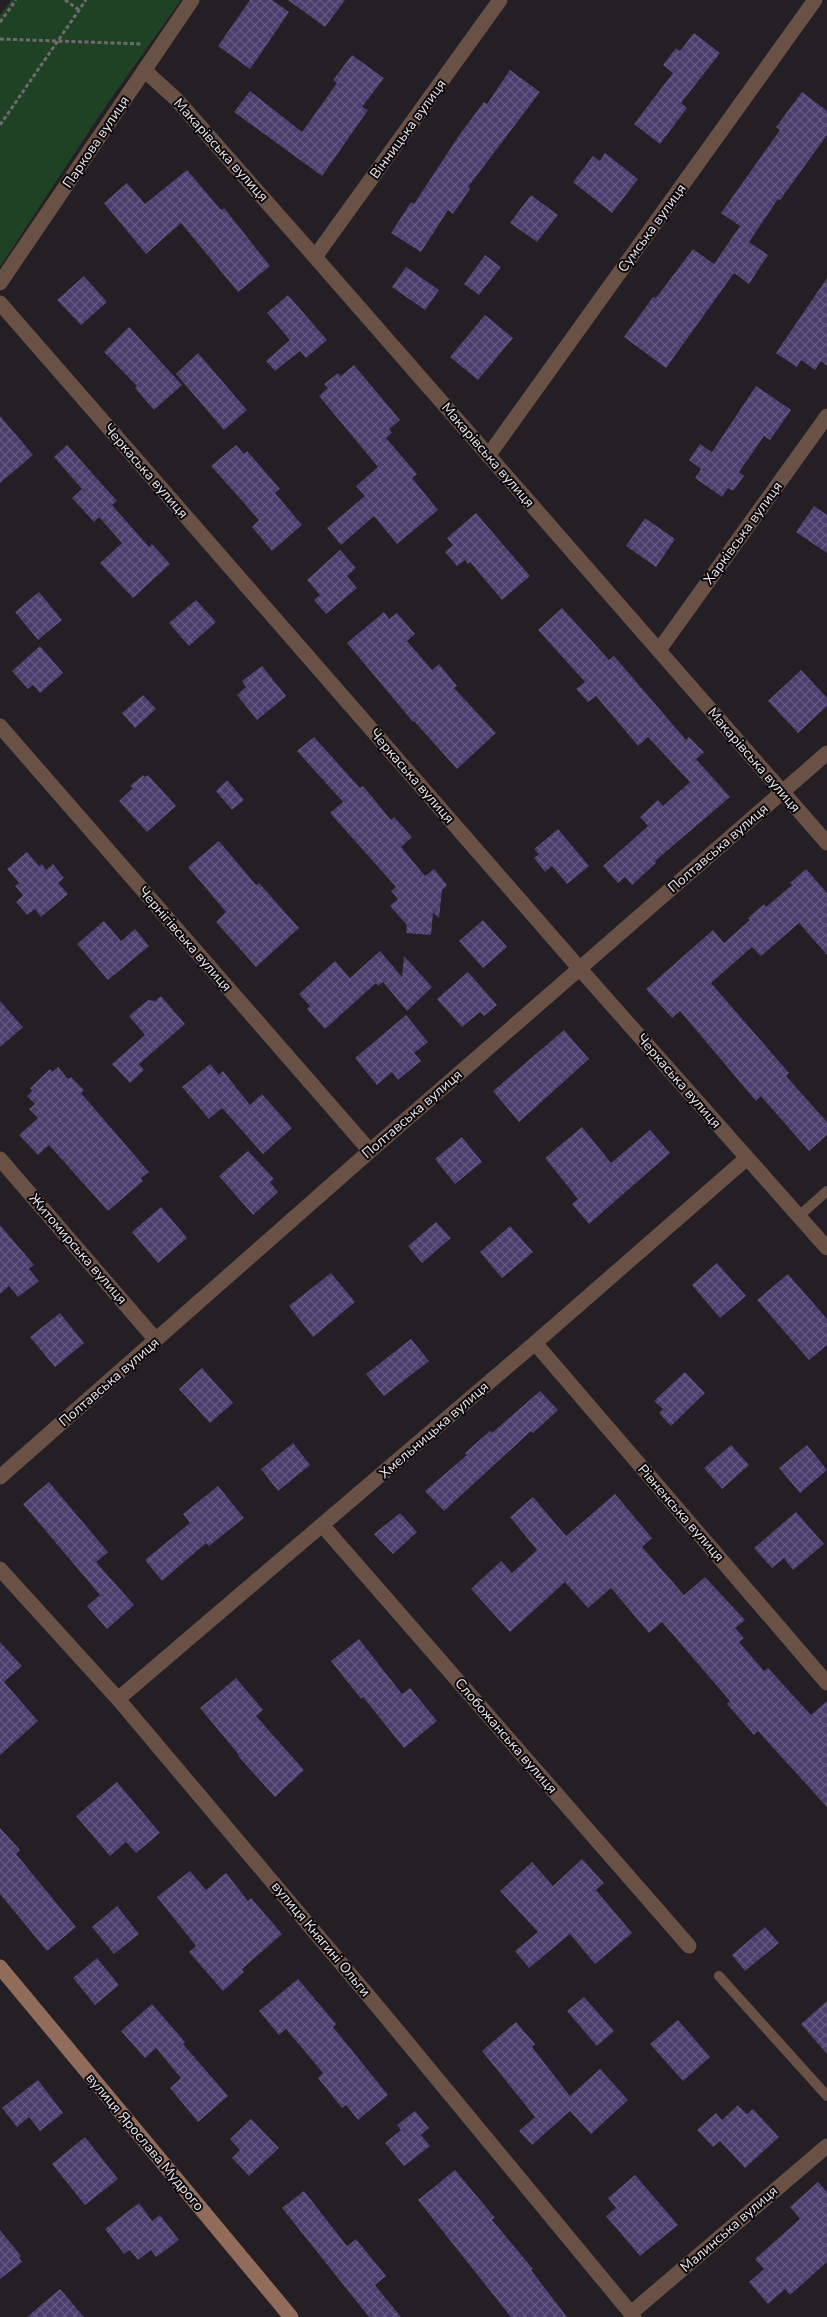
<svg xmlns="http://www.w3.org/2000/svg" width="827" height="2317" font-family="'Nunito Sans',sans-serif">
  <defs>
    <pattern id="building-cross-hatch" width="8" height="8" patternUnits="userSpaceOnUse" patternTransform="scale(1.25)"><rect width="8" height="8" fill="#4c3d6d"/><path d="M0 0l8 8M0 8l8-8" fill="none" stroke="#665982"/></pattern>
  </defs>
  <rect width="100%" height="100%" fill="#241e25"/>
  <path fill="#1f4225" d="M 11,0 L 181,0 L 103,110 L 0,267 L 0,15 Z"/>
  <path fill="url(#building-cross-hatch)" d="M 250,0 L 272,0 L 289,12 L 250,69 L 218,46 Z
    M 288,0 L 345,0 L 325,27 Z
    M 694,33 L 720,53 L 681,103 L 687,108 L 660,144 L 634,124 L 673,73 L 663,65 L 676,48 L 680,51 Z
    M 352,55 L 384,78 L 362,107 L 368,110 L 322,176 L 234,112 L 250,91 L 302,132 L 337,83 L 333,80 Z
    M 510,70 L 540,92 L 468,187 L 470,189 L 453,214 L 448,210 L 421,252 L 391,233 L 411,202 L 414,204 L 460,134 L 484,102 L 487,104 Z
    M 802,92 L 827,111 L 827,135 L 780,200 L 778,199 L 749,242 L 768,255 L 749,284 L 734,273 L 666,368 L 624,337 L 653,297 L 656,298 L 693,249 L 714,264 L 740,226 L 721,213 L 780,130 L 776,127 Z
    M 605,153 L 638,179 L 612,213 L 573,182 L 593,156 L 600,161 Z
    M 187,170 L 221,210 L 224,208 L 270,266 L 238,292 L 181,223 L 146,254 L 104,203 L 127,183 L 145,204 Z
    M 531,195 L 558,215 L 537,242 L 510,223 Z
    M 485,255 L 501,267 L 479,295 L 464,284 Z
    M 406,267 L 439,290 L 425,310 L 392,287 Z
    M 84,276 L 107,302 L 81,325 L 57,300 Z
    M 827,278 L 827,366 L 821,361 L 815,370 L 801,360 L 797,367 L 776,353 Z
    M 288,295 L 327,340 L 306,358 L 300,351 L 275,371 L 266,361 L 290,340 L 267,313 Z
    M 485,315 L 513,338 L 478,380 L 450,357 Z
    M 129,327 L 182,385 L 154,410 L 135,388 L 137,386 L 104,352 Z
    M 198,353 L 247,410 L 224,430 L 176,374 Z
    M 354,365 L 400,420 L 389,429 L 392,433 L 386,438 L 417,474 L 412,478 L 438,510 L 397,544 L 374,516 L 341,545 L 327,528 L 365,496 L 356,486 L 378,467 L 319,396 L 328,388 L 324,384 L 338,373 L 341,376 Z
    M 756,386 L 791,410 L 770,440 L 764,436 L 739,472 L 744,476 L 733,491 L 728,488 L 722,497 L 695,478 L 701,469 L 689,460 L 700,444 L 712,452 Z
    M 0,416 L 33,455 L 0,483 Z
    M 67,445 L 117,501 L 112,505 L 149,547 L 152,544 L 170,564 L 133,598 L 100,563 L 122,543 L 99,517 L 94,522 L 72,498 L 82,489 L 54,457 Z
    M 236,445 L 244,454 L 247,451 L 280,489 L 275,493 L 302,525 L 272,551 L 252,527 L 259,520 L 211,466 Z
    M 814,506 L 827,515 L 827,553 L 796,532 Z
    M 476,513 L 530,576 L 502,600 L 470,562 L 468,564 L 465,560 L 457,566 L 445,552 L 453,545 L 447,538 Z
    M 645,518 L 675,539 L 656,567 L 626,546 Z
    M 340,550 L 356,568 L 347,576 L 357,588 L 326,614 L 314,600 L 320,595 L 307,580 Z
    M 39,592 L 62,620 L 38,640 L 15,612 Z
    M 196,600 L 216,622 L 189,646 L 169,623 Z
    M 562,608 L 609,660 L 614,656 L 686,740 L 689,737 L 704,752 L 696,759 L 730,797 L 655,861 L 656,863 L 632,885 L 625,877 L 618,883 L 603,866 L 648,826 L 640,817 L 658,800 L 663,806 L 690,782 L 648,737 L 638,746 L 596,696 L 588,702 L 576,689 L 585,682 L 538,630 Z
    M 384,612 L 389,619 L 397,613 L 415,634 L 407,641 L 432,670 L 439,664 L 457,686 L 454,688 L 496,733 L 457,769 L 414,721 L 413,722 L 347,643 Z
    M 40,646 L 63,673 L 40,693 L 33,685 L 28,689 L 12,671 Z
    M 262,666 L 286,696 L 257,720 L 237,695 L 246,687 L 242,681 Z
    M 801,670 L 827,698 L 827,706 L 798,733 L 768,701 Z
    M 143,695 L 156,709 L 135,728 L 122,713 Z
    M 314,737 L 360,788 L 363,786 L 391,820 L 394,817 L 412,837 L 401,847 L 425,876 L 434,869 L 447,885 L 442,890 L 439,918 L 433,912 L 431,935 L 406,933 L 407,925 L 390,906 L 398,899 L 391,891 L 396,887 L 330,813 L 343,802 L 297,751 Z
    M 143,775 L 145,777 L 148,775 L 176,806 L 147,832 L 119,801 L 133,788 L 130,786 Z
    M 227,780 L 244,800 L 232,810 L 216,791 Z
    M 558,829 L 589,866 L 567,884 L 552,866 L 545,872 L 534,858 L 539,854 L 534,849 Z
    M 219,841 L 256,885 L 259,883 L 299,928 L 256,967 L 216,922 L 226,912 L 188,867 Z
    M 27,852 L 39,866 L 42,864 L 46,870 L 53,864 L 64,878 L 58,883 L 68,894 L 41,917 L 35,909 L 27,915 L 16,902 L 23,895 L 15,886 L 19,883 L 7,869 Z
    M 806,869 L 827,893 L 827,955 L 799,923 L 761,956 L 752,947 L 711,983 L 789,1073 L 786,1076 L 827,1122 L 827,1135 L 809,1151 L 761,1096 L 756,1101 L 680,1011 L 672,1018 L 646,989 L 713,930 L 724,943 L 750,920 L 748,918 L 764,904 L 766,907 L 792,885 L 790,883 Z
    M 483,920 L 507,947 L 483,968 L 459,941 Z
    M 104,921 L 121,941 L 135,929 L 149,946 L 108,980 L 77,944 Z
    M 380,951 L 402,977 L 404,956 L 432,987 L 407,1011 L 383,982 L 378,986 L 376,983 L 325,1029 L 307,1009 L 310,1006 L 299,994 L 335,961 L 350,978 Z
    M 468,972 L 497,1005 L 484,1016 L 480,1012 L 462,1027 L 437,999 Z
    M 161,996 L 185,1024 L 139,1064 L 144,1070 L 130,1083 L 112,1064 L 145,1035 L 129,1016 L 148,1000 L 155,1001 Z
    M 0,1001 L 23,1027 L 0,1047 Z
    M 406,1015 L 428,1042 L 414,1053 L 421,1061 L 398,1080 L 392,1072 L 377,1085 L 355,1058 Z
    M 564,1030 L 589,1059 L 519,1122 L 493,1091 Z
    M 210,1064 L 219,1075 L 223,1071 L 250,1105 L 262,1094 L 292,1128 L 263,1154 L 222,1108 L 209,1119 L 182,1087 Z
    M 58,1067 L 68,1079 L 71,1077 L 84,1090 L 81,1093 L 149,1172 L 141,1178 L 143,1181 L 108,1211 L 49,1145 L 38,1155 L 19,1135 L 38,1118 L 29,1109 L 35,1104 L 27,1096 L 32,1091 L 30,1088 L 50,1069 L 52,1072 Z
    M 582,1127 L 611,1163 L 650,1130 L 670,1153 L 589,1224 L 572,1204 L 578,1199 L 545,1158 Z
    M 462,1137 L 482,1162 L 455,1184 L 435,1159 Z
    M 248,1151 L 274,1179 L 270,1182 L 278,1192 L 253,1215 L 219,1176 Z
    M 161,1207 L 187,1238 L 158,1263 L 132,1232 Z
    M 436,1222 L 451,1238 L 422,1263 L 408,1246 Z
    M 0,1225 L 34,1265 L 29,1269 L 39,1281 L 18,1297 L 9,1286 L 0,1294 Z
    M 510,1226 L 533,1252 L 502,1278 L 480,1252 Z
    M 717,1263 L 746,1296 L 720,1318 L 692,1285 Z
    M 331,1273 L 355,1302 L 313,1337 L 289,1306 Z
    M 788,1274 L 827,1319 L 827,1345 L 809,1360 L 757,1300 Z
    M 60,1313 L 84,1343 L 55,1367 L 30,1337 Z
    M 411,1339 L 429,1361 L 384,1396 L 366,1374 Z
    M 202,1368 L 233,1403 L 210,1423 L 179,1389 Z
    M 685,1372 L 705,1393 L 671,1426 L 659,1413 L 663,1409 L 654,1401 Z
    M 540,1391 L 558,1410 L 533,1433 L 531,1431 L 444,1511 L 425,1491 L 467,1455 L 465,1453 L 482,1438 L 490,1431 L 492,1433 Z
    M 293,1443 L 310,1465 L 278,1491 L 261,1469 Z
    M 731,1445 L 749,1465 L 722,1489 L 704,1468 Z
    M 807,1445 L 827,1470 L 800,1493 L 779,1468 Z
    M 49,1482 L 108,1552 L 96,1562 L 134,1605 L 107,1629 L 87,1606 L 100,1595 L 23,1504 Z
    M 218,1486 L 244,1518 L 209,1546 L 206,1543 L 162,1581 L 145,1560 L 190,1523 L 183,1514 Z
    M 615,1494 L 652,1538 L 642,1547 L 684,1595 L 705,1577 L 745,1620 L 735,1628 L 744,1638 L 739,1642 L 764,1671 L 768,1668 L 811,1715 L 827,1701 L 827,1807 L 758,1731 L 754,1735 L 727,1704 L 730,1701 L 662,1622 L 649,1633 L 611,1588 L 588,1608 L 565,1582 L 510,1632 L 471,1589 L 501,1561 L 512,1573 L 537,1550 L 510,1517 L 533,1497 L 566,1536 Z
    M 796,1512 L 824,1544 L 793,1570 L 784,1558 L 772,1568 L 754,1548 Z
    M 400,1513 L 417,1532 L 393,1554 L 374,1534 Z
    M 359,1639 L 402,1694 L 410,1688 L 437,1721 L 404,1748 L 363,1697 L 361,1699 L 331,1661 Z
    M 0,1642 L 22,1666 L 4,1682 L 38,1721 L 0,1755 Z
    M 236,1678 L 263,1710 L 256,1716 L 304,1770 L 275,1797 L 238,1756 L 239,1755 L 200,1708 Z
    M 117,1782 L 160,1833 L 136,1853 L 126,1842 L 110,1856 L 76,1816 Z
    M 0,1828 L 20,1850 L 16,1854 L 76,1927 L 47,1951 L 0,1894 Z
    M 582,1859 L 604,1883 L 596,1890 L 632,1933 L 595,1964 L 570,1934 L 529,1968 L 515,1951 L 538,1932 L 500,1891 L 532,1862 L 553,1886 Z
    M 190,1871 L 206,1890 L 226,1873 L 248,1901 L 251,1898 L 282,1934 L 242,1969 L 244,1972 L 223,1991 L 189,1952 L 196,1946 L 157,1897 Z
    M 117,1906 L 139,1934 L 114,1954 L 92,1927 Z
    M 765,1927 L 779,1943 L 745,1971 L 732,1955 Z
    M 97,1958 L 119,1985 L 95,2005 L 73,1978 Z
    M 298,1979 L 336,2024 L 333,2027 L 388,2095 L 358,2120 L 346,2105 L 342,2108 L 318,2078 L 323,2073 L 286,2029 L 279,2035 L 259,2011 Z
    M 584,1997 L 614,2031 L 597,2046 L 567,2011 Z
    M 827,2001 L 827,2054 L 801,2024 Z
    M 152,2004 L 185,2042 L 183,2044 L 228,2096 L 198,2122 L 170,2088 L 181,2078 L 156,2048 L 145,2058 L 121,2031 Z
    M 678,2020 L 710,2057 L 683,2081 L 650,2044 Z
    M 516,2022 L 535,2044 L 532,2047 L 570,2096 L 600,2069 L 628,2100 L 591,2134 L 570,2111 L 532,2145 L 519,2131 L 535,2117 L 482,2051 Z
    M 38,2080 L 63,2113 L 40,2131 L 29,2117 L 17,2127 L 2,2108 Z
    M 738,2105 L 747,2114 L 753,2109 L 779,2137 L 745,2168 L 720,2141 L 713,2147 L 697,2130 L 716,2113 L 722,2120 Z
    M 415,2111 L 429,2128 L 421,2135 L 430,2146 L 404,2166 L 385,2143 L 401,2130 L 397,2125 Z
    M 251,2119 L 279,2148 L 249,2176 L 232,2158 L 240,2150 L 230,2139 Z
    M 85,2137 L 118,2179 L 85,2205 L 52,2164 Z
    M 455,2170 L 495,2218 L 492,2220 L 533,2269 L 531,2270 L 567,2317 L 511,2317 L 418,2200 Z
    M 635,2175 L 678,2225 L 640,2256 L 606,2216 L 616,2208 L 608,2198 Z
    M 818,2182 L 827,2192 L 827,2262 L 790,2295 L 785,2289 L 768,2304 L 749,2282 L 764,2269 L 755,2259 L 800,2219 L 790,2207 Z
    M 304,2191 L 347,2246 L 356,2239 L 386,2276 L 375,2285 L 401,2317 L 369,2317 L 282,2208 Z
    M 139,2203 L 152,2221 L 160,2215 L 179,2240 L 156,2257 L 151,2250 L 138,2260 L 130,2250 L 124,2254 L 105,2229 Z
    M 0,2230 L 21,2256 L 19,2258 L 22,2262 L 0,2279 Z
    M 60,2289 L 84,2317 L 27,2317 Z"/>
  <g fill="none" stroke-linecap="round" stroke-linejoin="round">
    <path stroke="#6f6a70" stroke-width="3" stroke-dasharray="4 2.5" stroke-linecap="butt" d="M 65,0 L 79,10
      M 0,22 L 16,0
      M 0,39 L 142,44
      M 0,125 L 86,0"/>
    <path stroke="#695146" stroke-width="10" d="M 799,1216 L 827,1191
      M 719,1976 L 827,2096"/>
    <path stroke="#695146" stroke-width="15" d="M 144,70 L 176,99 L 315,257 L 827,843
      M 315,257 L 500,0
      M 0,283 L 192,0
      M 0,303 L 580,969 L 827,1248
      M 488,456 L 815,0
      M 659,650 L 827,416
      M 0,726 L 370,1151
      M 0,1159 L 156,1340
      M 535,1343 L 827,1683
      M 0,1477 L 370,1151 L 827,753
      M 323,1526 L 689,1946
      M 0,1569 L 118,1699 L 377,2006 L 634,2317
      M 118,1699 L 535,1343 L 747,1158
      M 631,2313 L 827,2146"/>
    <path stroke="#916c5b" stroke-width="15" d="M 0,1967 L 291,2317"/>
  </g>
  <g text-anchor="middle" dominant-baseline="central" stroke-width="4" stroke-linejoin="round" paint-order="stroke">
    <g font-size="14" fill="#ece8ec" stroke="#0c090c">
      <text transform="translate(408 129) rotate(-54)">Вінницька вулиця</text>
      <text transform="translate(96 142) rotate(-56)">Паркова вулиця</text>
      <text transform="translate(221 150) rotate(48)">Макарівська вулиця</text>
      <text transform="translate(652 228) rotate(-54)">Сумська вулиця</text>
      <text transform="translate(488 455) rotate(49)">Макарівська вулиця</text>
      <text transform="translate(146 471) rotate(49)">Черкаська вулиця</text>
      <text transform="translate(743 533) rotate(-54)">Харківська вулиця</text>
      <text transform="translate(754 760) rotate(49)">Макарівська вулиця</text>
      <text transform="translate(412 776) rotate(49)">Черкаська вулиця</text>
      <text transform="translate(718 848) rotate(-41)">Полтавська вулиця</text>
      <text transform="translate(185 939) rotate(49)">Чернігівська вулиця</text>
      <text transform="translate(679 1081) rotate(49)">Черкаська вулиця</text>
      <text transform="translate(412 1114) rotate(-41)">Полтавська вулиця</text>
      <text transform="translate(78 1249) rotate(49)">Житомирська вулиця</text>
      <text transform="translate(109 1382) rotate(-41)">Полтавська вулиця</text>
      <text transform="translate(434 1430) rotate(-41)">Хмельницька вулиця</text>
      <text transform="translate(681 1513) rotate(49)">Рівненська вулиця</text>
      <text transform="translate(506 1736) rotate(49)">Слобожанська вулиця</text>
      <text transform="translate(321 1939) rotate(50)">вулиця Княгині Ольги</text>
      <text transform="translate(145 2142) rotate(50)">вулиця Ярослава Мудрого</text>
      <text transform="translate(729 2229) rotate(-41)">Малинська вулиця</text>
    </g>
  </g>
</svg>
